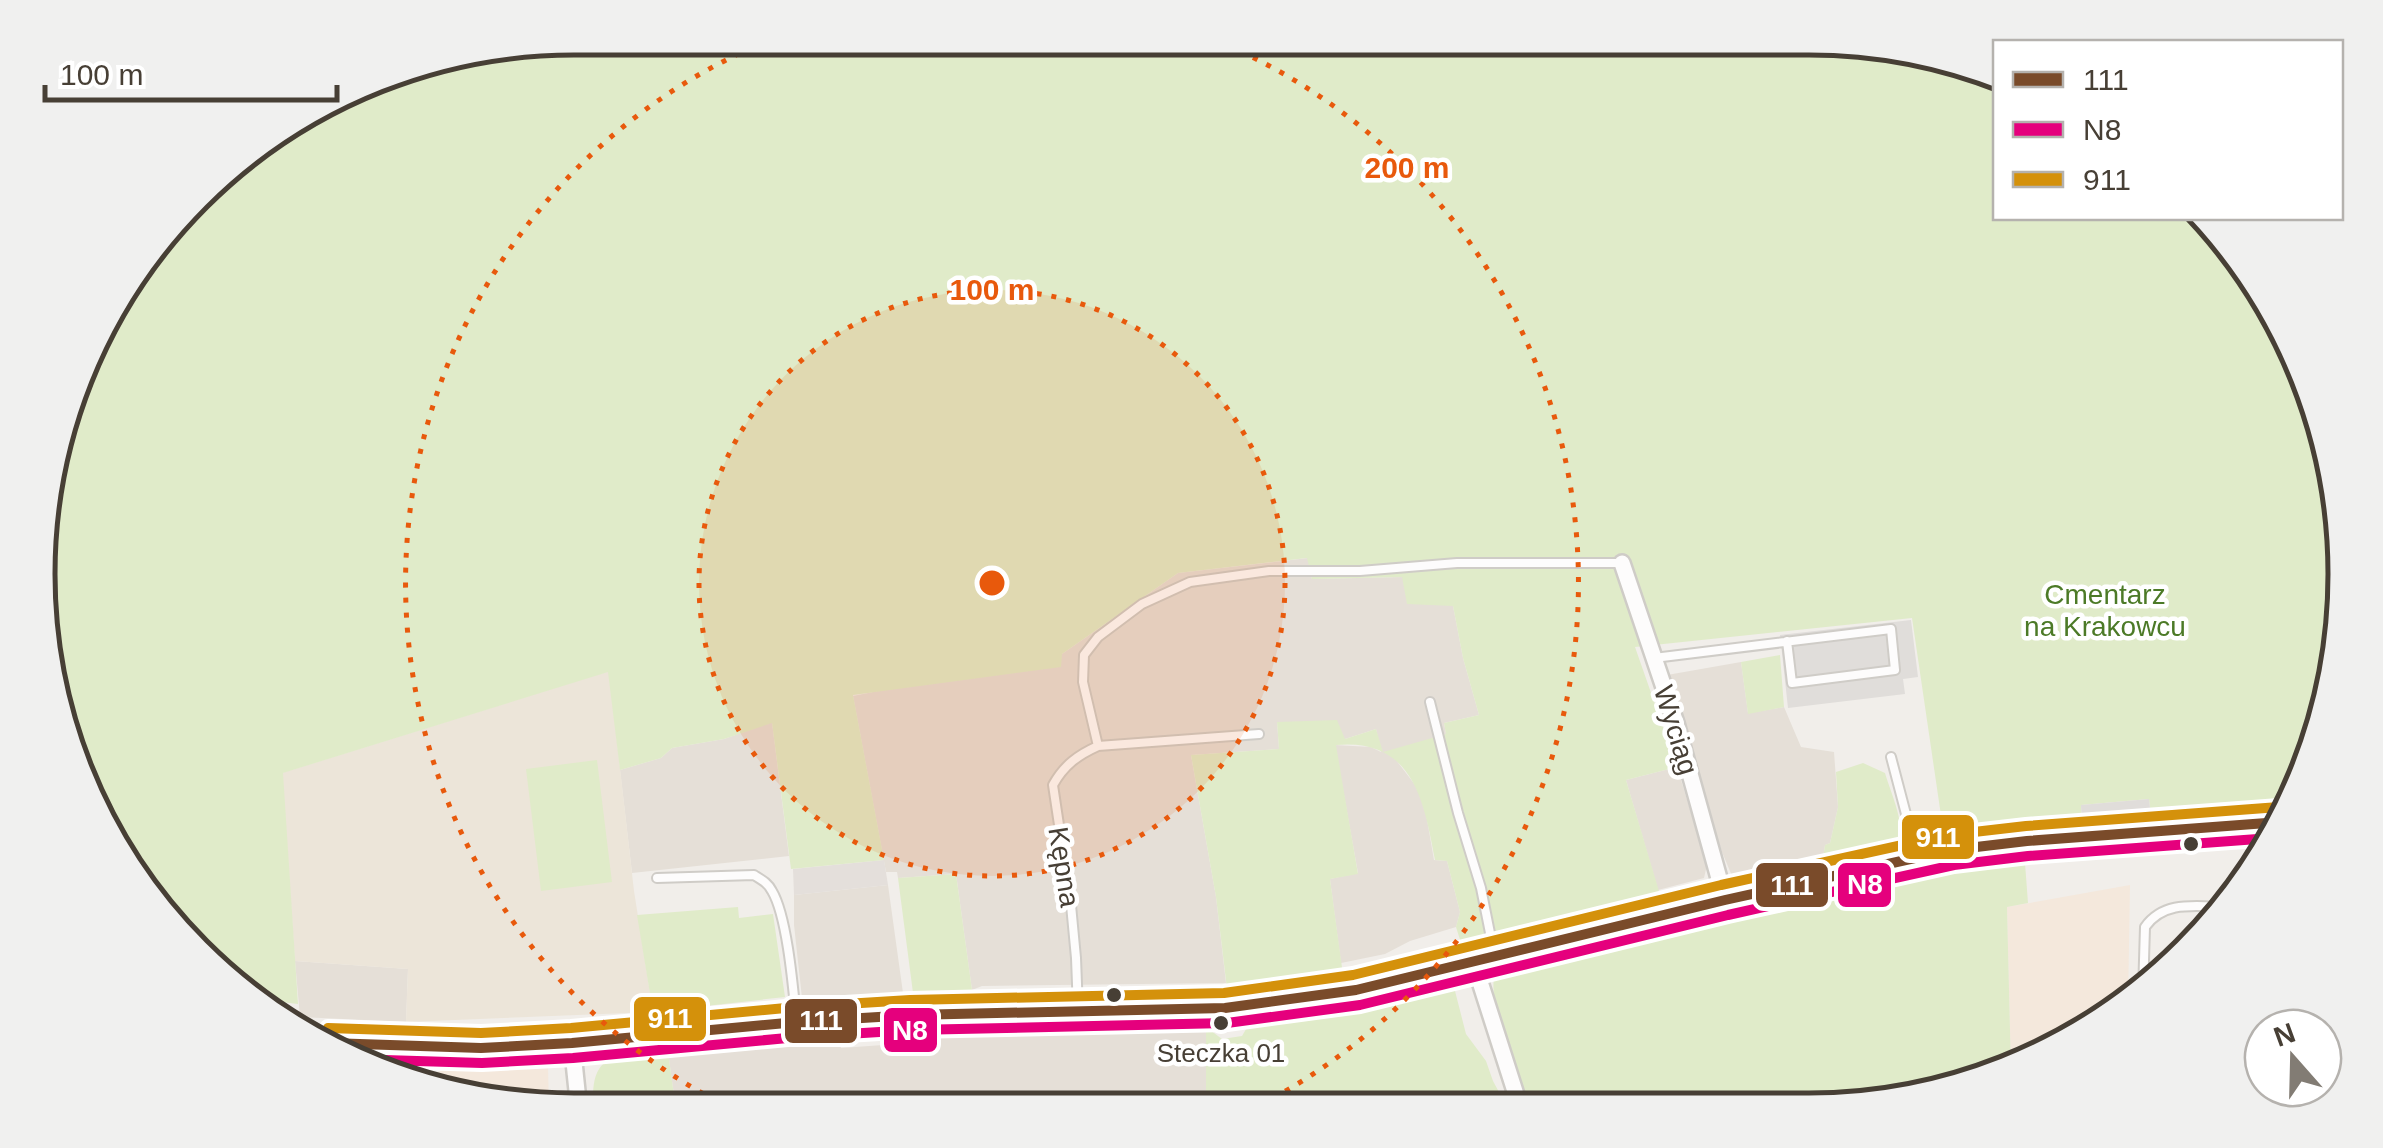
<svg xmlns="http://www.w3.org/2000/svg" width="2383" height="1148" font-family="Arial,sans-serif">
  <rect width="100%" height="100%" fill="#f1eeea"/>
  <path fill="#e5dfd7" d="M 1308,558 L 1312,579 L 1403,577 L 1453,606 L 1463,658 L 1479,715 L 1444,723 L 1446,734 L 1396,760 L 1416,786 L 1425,808 L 1434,860 L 1447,861 L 1460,912 L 1456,927 L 1410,941 L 1385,954 L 1341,963 L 1330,879 L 1358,873 L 1335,745 L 1371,747 L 1381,752 L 1376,729 L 1345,739 L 1277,722 L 1279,749 L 1191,755 L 1216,897 L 1226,983 L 982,986 L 972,990 L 956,874 L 898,878 L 897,872 L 886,872 L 853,696 L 1062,654 L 1178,573 Z
    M 1741,662 L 1748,713 L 1784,707 L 1801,747 L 1834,752 L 1838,807 L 1830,843 L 1825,845 L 1823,858 L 1732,876 L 1722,852 L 1682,726 L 1684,723 L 1667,675 Z
    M 772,722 L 789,856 L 632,873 L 620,770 L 661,758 L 672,748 L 724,739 Z
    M 1677,767 L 1707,865 L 1704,878 L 1658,890 L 1626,780 Z
    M 888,885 L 903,993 L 802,998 L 794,925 L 794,895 Z
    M 295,961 L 408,969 L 406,1022 L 300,1017 Z
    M 1206,1027 L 1206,1108 L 676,1110 L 668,1052 L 831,1037 L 839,1040 L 841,1048 L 897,1044 L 896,1036 L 977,1030 Z"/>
  <path fill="#f4e8dc" d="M 2130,885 L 2128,1004 L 2011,1071 L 2007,907 Z
    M 548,1067 L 549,1106 L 428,1081 L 428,1075 L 450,1068 Z"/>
  <path fill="#e4dfdb" d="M 884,860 L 888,885 L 794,895 L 793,869 Z"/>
  <path fill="#ece5d9" d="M 609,671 L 634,891 L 653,1012 L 406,1022 L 408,969 L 295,961 L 282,773 Z"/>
  <path fill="#e0ebc9" d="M 574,38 L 1810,38 L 1995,75 L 1996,218 L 2204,218 L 2305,369 L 2345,575 L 2304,780 L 2290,805 L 2151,817 L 2149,799 L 2081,805 L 2082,823 L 1944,836 L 1912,618 L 1635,647 L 1677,767 L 1626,780 L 1661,898 L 1462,946 L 1456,927 L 1460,912 L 1447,861 L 1435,860 C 1424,801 1413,738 1336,745 L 1358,874 L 1330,879 L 1343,975 L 1227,989 L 1216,897 L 1191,755 L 1279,749 L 1277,722 L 1337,720 L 1345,739 L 1376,729 L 1383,752 L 1446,734 L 1444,723 L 1479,715 L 1463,658 L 1453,606 L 1407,604 L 1402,577 L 1312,579 L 1307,558 L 1178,573 L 1062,654 L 1061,667 L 853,695 L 884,860 L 791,869 L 772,723 L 724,739 L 672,748 L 661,758 L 620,770 L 608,672 L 283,773 L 298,1004 L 264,1000 L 195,954 L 93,812 L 42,643 L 48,469 L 110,305 L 247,149 L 401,66 Z
    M 1780,655 L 1784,707 L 1748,714 L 1741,662 Z
    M 597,760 L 612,882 L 541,891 L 526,769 Z
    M 1863,763 L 1885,773 C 1891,794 1907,826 1898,847 L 1826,864 L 1823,858 L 1825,845 L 1830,843 L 1838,807 L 1836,772 Z
    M 2022,858 L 2025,863 L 2028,903 L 2007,907 L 2011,1071 L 1880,1106 L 1528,1107 C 1516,1073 1489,1011 1494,977 L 1500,972 L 1867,883 L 1942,867 Z
    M 956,874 L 972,990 L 913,993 L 898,878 Z
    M 738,907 L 739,918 L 773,914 L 785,997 L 653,1012 L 637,915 Z
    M 1429,990 L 1455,991 L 1466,1034 L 1486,1061 L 1493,1081 L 1507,1107 L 1206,1108 L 1206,1027 L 1222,1039 L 1242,1036 L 1252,1019 L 1359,1005 Z
    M 668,1052 L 676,1110 L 594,1110 C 588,1048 619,1056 668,1052 Z"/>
  <path fill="#e0ddda" d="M 1911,620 L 1918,677 L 1903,679 L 1905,694 L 1788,708 L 1780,635 Z
    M 2149,799 L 2151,817 L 2082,823 L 2081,805 Z"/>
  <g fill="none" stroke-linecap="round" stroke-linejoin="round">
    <defs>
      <path id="lane" d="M 1654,658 L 1891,629 L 1895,670 L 1792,683 L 1787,641
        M 1430,702 L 1458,813 L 1481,888 L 1494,953
        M 1098,746 L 1083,682 L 1084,655 L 1098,637 L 1142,604 L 1190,582 L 1269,571 L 1360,571 L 1457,563 L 1622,563
        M 1891,757 L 1917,856
        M 657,878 L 754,875 C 762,880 768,883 772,891 C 787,916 793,986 796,1017
        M 2143,993 L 2145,927 C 2165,899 2198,907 2229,907
        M 1078,1010 L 1076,958 L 1071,905 L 1053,785 C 1064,765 1078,755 1098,746 L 1259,734"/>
      <path id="street" d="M 1622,563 L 1676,723 L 1725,900
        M 1474,963 L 1520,1107
        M 572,1043 L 579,1110"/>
      <path id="secondary" d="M 328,1043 L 481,1048 L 572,1043 L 797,1022 L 911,1015 L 1225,1008 L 1356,990 L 1725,900 L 1951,850 L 2027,841 L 2280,822"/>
    </defs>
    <use href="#lane" stroke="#cfccc7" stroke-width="12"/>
    <use href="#street" stroke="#cfccc7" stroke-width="20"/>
    <use href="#secondary" stroke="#d0cac1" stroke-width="28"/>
    <use href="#lane" stroke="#fdfcfc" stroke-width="8"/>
    <use href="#street" stroke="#fdfcfc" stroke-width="15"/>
    <use href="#secondary" stroke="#f7f4ee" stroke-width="22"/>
    <defs>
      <path id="bus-1" d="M 329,1043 L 481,1048 L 572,1043 L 797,1022 L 911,1015 L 1225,1008 L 1356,990 L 1725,900 L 1951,850 L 2027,841 L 2280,822"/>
      <path id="bus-2" d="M 352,1059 L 482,1063 L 573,1058 L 798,1037 L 912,1030 L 1227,1023 L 1360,1005 L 1728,915 L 1954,865 L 2028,856 L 2271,838"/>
      <path id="bus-3" d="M 328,1028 L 481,1033 L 571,1028 L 796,1007 L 910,1000 L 1224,993 L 1353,975 L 1721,885 L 1948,835 L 2026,826 L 2279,807"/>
    </defs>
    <use href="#bus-1" stroke="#fff" stroke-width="18"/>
    <use href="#bus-2" stroke="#fff" stroke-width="18"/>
    <use href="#bus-3" stroke="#fff" stroke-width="18"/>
    <use href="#bus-1" stroke="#7a4b2a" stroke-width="10"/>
    <use href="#bus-2" stroke="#e5007d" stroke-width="10"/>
    <use href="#bus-3" stroke="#d4910b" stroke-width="10"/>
  </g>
  <circle cx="992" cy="583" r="293" fill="#e8590c" fill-opacity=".12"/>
  <g fill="none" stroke="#e8590c" stroke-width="5" stroke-dasharray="5 10">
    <circle cx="992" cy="583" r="293"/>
    <path d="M730 1108A587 587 0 0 1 772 39M1212 39A587 587 0 0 1 1258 1106"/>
  </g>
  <g fill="#473f35" stroke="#fff" stroke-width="4">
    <circle cx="2191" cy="844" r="9"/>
    <circle cx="1114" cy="995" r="9"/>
    <circle cx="1221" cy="1023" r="9"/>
  </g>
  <g text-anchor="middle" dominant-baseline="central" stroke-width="9" stroke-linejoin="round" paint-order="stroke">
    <g font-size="26" fill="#473f35" stroke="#fff">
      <text x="1221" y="1053">Steczka 01</text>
    </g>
    <g font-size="28" fill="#4c7a27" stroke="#fff">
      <text x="2105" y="594">Cmentarz<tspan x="2105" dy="32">na Krakowcu</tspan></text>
    </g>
    <g font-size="28" fill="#473f35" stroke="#fff">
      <text transform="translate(1676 730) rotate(73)">Wyciąg</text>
      <text transform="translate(1064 867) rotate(81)">Kępna</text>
    </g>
  </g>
  <path d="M0 0H2383V1148H0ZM574 55H1809A519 519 0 0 1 2328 574V574A519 519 0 0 1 1809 1093H574A519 519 0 0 1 55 574V574A519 519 0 0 1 574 55Z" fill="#f0f0ef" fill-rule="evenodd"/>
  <path fill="none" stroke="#473f35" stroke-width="5" d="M574 55H1809A519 519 0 0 1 2328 574V574A519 519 0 0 1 1809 1093H574A519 519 0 0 1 55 574V574A519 519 0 0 1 574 55Z"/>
  <circle cx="992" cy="583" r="15" fill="#e8590c" stroke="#fff" stroke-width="5"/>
  <g font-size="30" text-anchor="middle" font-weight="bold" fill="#e8590c" stroke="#fff" stroke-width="9" stroke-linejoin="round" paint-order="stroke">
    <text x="1407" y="178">200 m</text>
    <text x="992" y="300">100 m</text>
  </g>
  <g stroke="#fff" stroke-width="4">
    <rect x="1900" y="813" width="76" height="48" rx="10" fill="#d4910b"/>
    <rect x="1836" y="861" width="57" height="48" rx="10" fill="#e5007d"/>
    <rect x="1754" y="861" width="76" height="48" rx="10" fill="#7a4b2a"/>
    <rect x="632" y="995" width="76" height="48" rx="10" fill="#d4910b"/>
    <rect x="783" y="997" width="76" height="48" rx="10" fill="#7a4b2a"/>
    <rect x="882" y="1006" width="57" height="48" rx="10" fill="#e5007d"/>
  </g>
  <g font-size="28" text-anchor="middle" font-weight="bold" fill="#fff">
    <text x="1938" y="847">911</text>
    <text x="1865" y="894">N8</text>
    <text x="1792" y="895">111</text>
    <text x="670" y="1028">911</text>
    <text x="821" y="1030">111</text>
    <text x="910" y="1040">N8</text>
  </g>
  <rect x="1993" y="40" width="350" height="180" fill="#ffffff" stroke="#b5b2ae" stroke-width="2.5"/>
  <rect x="2013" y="72" width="50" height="15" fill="#7a4b2a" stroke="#b5b2ae" stroke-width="2.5"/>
  <text x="2083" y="90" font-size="30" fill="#473f35">111</text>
  <rect x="2013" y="122" width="50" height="15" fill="#e5007d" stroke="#b5b2ae" stroke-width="2.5"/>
  <text x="2083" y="140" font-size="30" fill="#473f35">N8</text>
  <rect x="2013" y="172" width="50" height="15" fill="#d4910b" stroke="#b5b2ae" stroke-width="2.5"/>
  <text x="2083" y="190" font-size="30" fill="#473f35">911</text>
  <g transform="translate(2293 1058) rotate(340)"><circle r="48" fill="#ffffff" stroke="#b5b2ae" stroke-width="2.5"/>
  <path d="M0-8L18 38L0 25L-18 38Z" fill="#827c74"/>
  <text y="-15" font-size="28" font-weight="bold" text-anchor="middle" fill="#473f35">N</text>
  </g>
  <path d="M45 85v15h292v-15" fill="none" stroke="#473f35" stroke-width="5"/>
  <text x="60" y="85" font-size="30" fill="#473f35" stroke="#ffffff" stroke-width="8" paint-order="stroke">100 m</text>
</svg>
